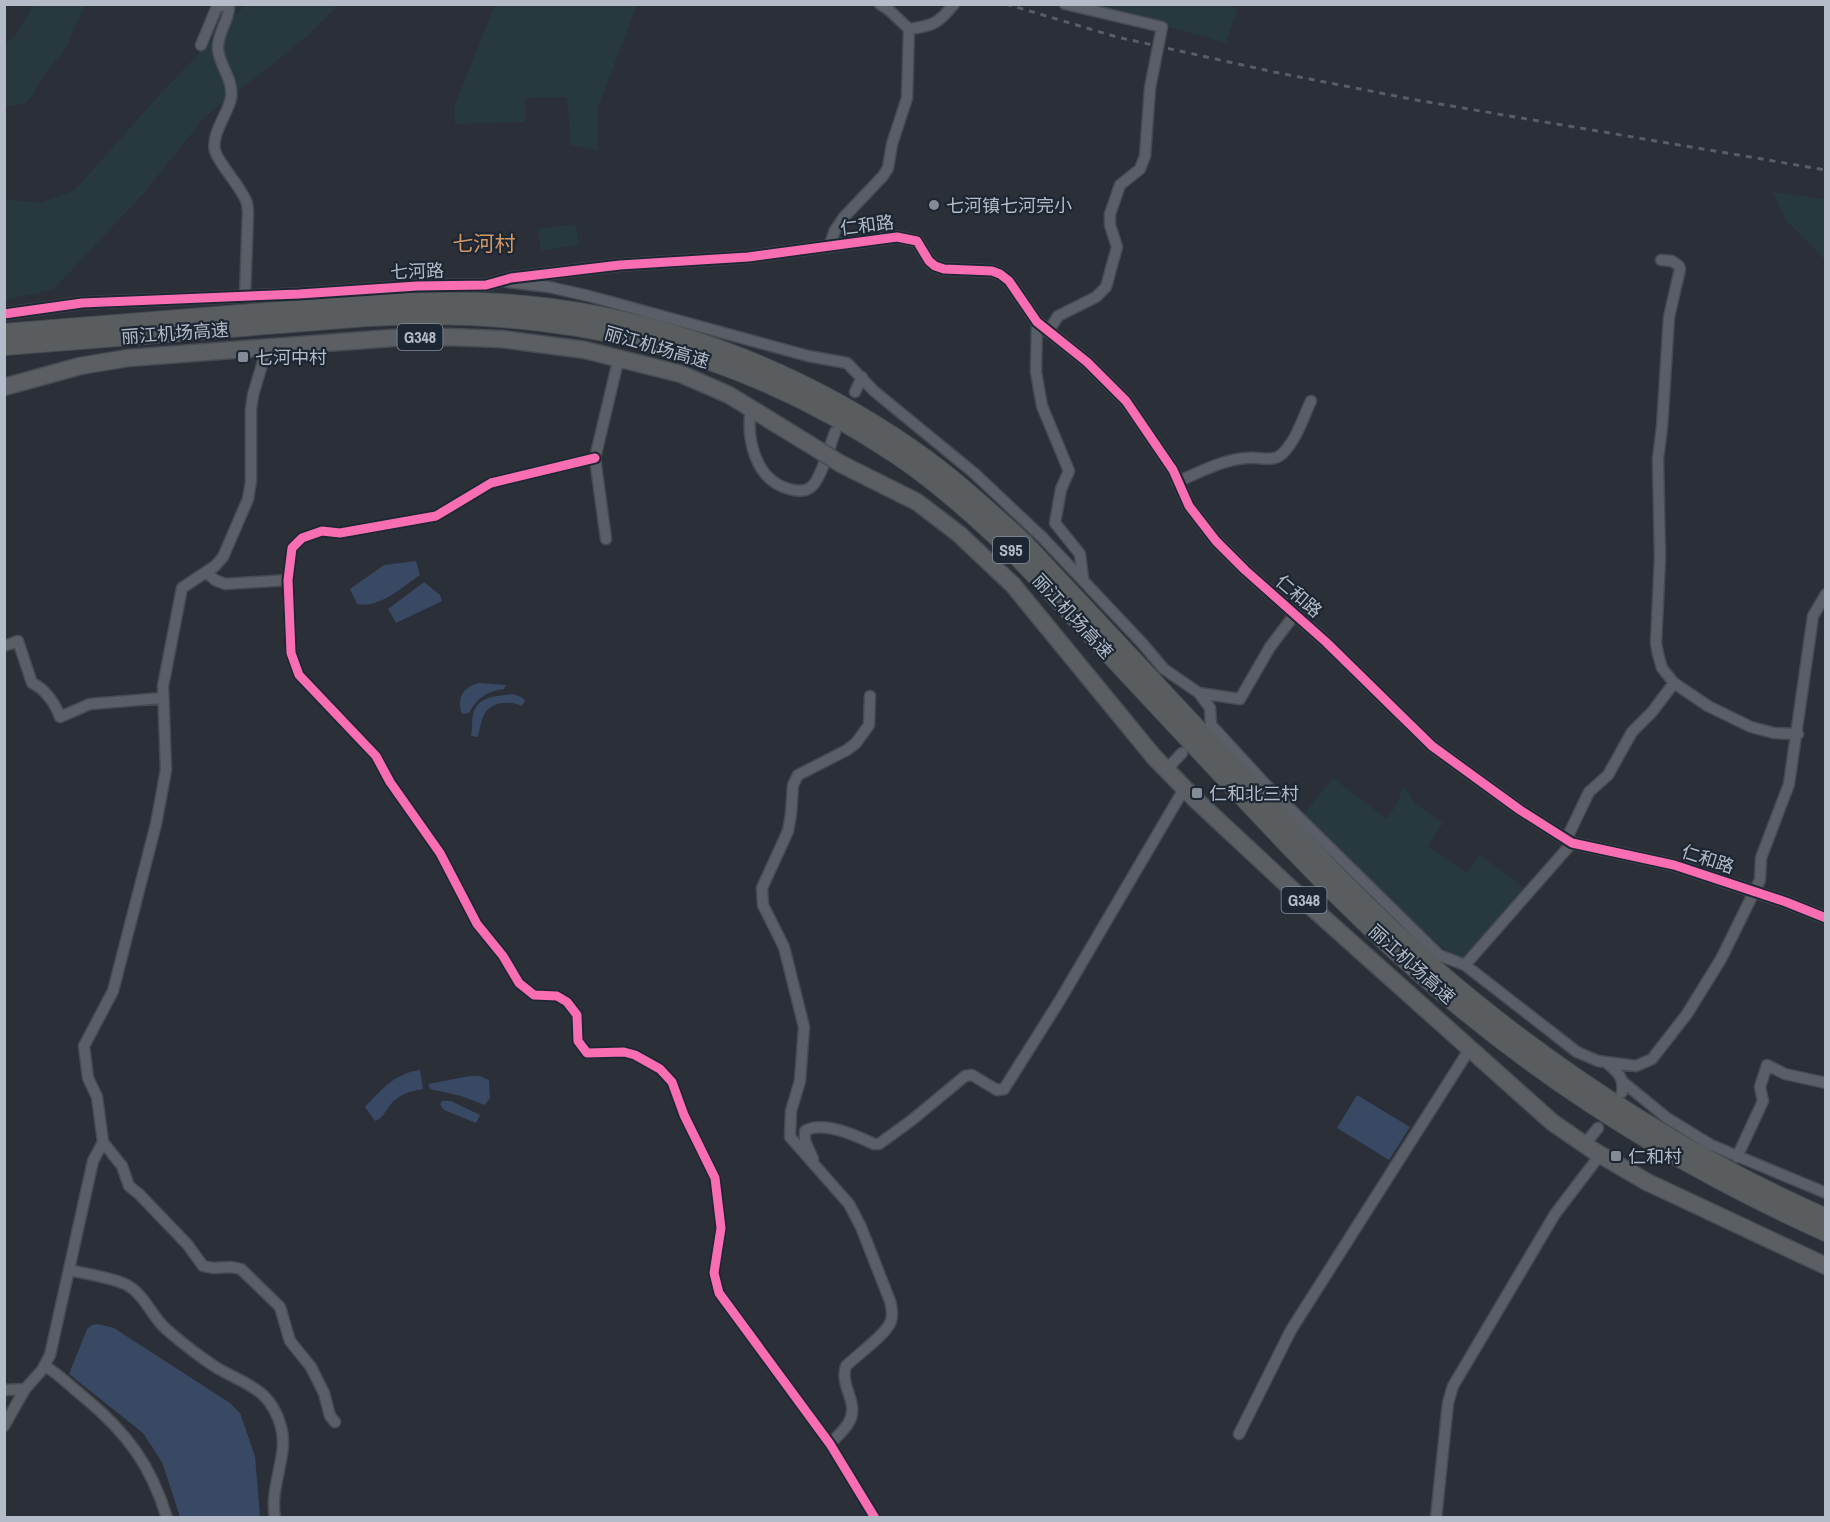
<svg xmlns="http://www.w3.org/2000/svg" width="1830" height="1522" font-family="'Archivo Narrow','Noto Sans SC',sans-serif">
  <rect width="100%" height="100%" fill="#2a2f38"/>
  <path fill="#27393e" d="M 1227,4 L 1237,9 L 1226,43 L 1092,5 Z
    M 34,5 L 85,5 L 66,48 L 44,75 L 30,99 L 24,104 L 5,107 L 5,43 L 14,37 Z
    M 245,5 L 338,5 L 304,39 L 205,117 L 144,193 L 54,289 L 5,300 L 5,199 L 39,203 L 74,191 L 162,92 Z
    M 495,5 L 637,5 L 598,107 L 598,151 L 571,145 L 567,97 L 525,98 L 525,122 L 455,124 L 454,107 Z
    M 1773,192 L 1825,199 L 1825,260 L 1786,220 Z
    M 576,224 L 579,245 L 541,251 L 538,229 Z
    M 1333,778 L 1387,819 L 1398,802 L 1403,786 L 1417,805 L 1443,823 L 1428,846 L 1467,873 L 1480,855 L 1526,889 L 1465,960 L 1449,953 L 1398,908 L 1304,814 Z"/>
  <path fill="#394863" d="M 416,561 L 420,575 C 402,587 379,609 357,604 L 350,589 L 384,565 Z
    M 424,582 L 440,595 L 442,601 L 396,623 L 388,609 Z
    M 479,683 L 506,685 L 504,689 C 487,691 477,698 469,713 L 462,714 C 456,698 463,687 479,683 Z
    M 513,694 L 523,698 L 525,701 L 522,706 C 511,701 493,701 485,713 C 481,719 480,729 478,737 L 471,736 C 473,728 471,718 474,711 C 480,695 500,696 513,694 Z
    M 420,1070 L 423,1089 C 413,1091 403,1093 395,1100 C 387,1106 384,1119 375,1121 L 365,1107 C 381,1090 395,1073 420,1070 Z
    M 470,1076 L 480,1076 L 489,1080 L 490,1098 L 485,1105 L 461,1096 L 430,1089 L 428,1084 Z
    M 1357,1095 L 1410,1127 L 1389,1160 L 1337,1128 Z
    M 442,1101 L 451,1101 L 480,1115 L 476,1123 L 444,1110 L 440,1104 Z
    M 98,1324 L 114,1328 L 230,1403 L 240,1413 L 255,1456 L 260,1517 L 180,1517 L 162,1462 L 143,1433 L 69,1374 L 87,1329 L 92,1325 Z"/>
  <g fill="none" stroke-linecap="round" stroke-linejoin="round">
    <defs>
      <path id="minor" d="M 909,29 C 933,26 939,23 954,4
        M 201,45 L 216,9 L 221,5 L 229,8 C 228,22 217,34 218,49 C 219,65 234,80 231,98 C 228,114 211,133 215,151 C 220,166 241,186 247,203 L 248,212 L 245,296
        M 829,247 L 835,230 L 844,217 L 883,176 L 888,168 L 892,144 L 907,98 L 909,29 L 889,10 L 880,4
        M 1661,260 L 1672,261 L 1679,266 L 1680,269 L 1669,317 L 1662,427 L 1658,459 L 1660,558 L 1656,643 L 1658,654 L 1662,668 L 1674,683 L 1708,706 L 1751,727 L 1774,733 L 1798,734
        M 507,282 L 549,287 L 589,296 L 808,356 L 847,363 L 874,391 L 974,473 L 1043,538 L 1142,643 L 1164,669 L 1199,693 L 1210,708 L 1211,725 L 1268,787 L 1439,955 L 1465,965 L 1577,1052 L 1598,1061 L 1636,1066 L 1652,1059 L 1687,1014 L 1721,959 L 1760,880 L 1761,858 L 1789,784 L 1813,616 L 1826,594
        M 1037,322 L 1036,372 L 1042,406 L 1069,471 L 1061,489 L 1055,523 L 1080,554 L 1083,579
        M 1048,332 L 1058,316 L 1096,297 L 1106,287 L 1117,247 L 1110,225 L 1110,214 L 1120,185 L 1140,169 L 1145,156 L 1150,88 L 1162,27 L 1065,4
        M 855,392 L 862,377
        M 751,408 C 746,438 755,480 789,489 C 796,491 805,492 811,487 C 821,480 830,445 835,432
        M 595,458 L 491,483 L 436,516 L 340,533 L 322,531 L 302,538 L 292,548 L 288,580 L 291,653 L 299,675 L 376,756 L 390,782 L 440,853 L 477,924 L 503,956 L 519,983 L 534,995 L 557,996 L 567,1002 L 577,1015 L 578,1041 L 587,1053 L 624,1052 L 635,1055 L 660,1069 L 672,1082 L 684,1115 L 715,1178 L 721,1228 L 714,1273 L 719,1293 L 830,1444 L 875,1518
        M 1177,482 C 1200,472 1221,460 1247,458 C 1258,456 1273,463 1282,454 C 1296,441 1303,418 1311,401
        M 606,539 L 595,458 L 619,357
        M 206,572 L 215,580 L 225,584 L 288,580
        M 4,646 L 18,641 L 32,683 C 45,689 55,703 60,717 L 90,704 L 163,698
        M 1199,693 L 1240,699 L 1270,647 L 1295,614
        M 1166,770 L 1182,753
        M 1566,840 L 1589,792 L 1608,775 L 1632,732 L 1652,712 L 1674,683
        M 1465,965 L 1572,843
        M 1606,1062 C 1616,1071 1625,1077 1622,1092
        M 1623,1082 L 1667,1118 L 1711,1145 L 1826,1193
        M 103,1142 L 122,1166 L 129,1186 L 139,1194 L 187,1244 L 203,1266 L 213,1268 L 231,1267 L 241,1269 L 280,1307 L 290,1341 L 311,1367 L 324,1393 L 330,1416 L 335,1422
        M 1584,1145 L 1598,1128
        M 1737,1157 L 1763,1101 L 1760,1087 L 1767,1065 L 1785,1074 L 1826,1083
        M 813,1159 L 805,1141 L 805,1131 C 823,1120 857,1136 874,1144 L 879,1144 L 912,1120 L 965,1076 L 972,1075 L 997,1090 L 1004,1089 L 1060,1000 L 1184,789
        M 70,1270 C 85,1274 115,1278 127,1285 C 145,1295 152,1317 166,1329 C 182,1343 200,1357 217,1368 C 247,1385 271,1389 281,1427 C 289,1455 269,1487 275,1518
        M 45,1366 C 60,1375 71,1387 85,1398 C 127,1433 151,1465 167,1518
        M 4,1390 L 25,1389
        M 4,1426 L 25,1389 L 42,1370 L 50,1355 L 93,1161 L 103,1142 L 97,1097 L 88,1078 L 84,1046 L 113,991 L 156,824 L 166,770 L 163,686 L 182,588 L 215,566 L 223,557 L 248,499 L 251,481 L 251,409 L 253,395 L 267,348
        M 1239,1434 L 1291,1330 L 1469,1050
        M 830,1444 C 836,1437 845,1430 849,1422 C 860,1403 839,1386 846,1366 C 857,1355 887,1334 891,1321 C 893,1314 892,1308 890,1301 L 861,1227 L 849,1204 L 790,1137 L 791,1111 L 800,1081 L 804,1027 L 784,947 L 763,905 L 762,888 L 788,831 L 791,814 L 793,785 L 798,775 L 847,750 L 856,743 L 869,725 L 870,696
        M 1436,1518 L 1448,1403 L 1453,1386 L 1555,1214 L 1600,1155"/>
      <path id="tertiary" d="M 4,314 L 82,303 L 299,294 L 417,286 L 486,285 L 511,278 L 620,265 L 748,257 L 897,237 L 917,241 L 929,261 L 935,266 L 944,269 L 992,271 L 1000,274 L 1009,281 L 1037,322 L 1087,362 L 1126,401 L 1173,470 L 1189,506 L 1216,541 L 1245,570 L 1326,642 L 1432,746 L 1520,810 L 1572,843 L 1674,865 L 1786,902 L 1826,918"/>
      <path id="trunk" d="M 4,387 L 80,366 L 128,358 L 392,338 L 447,337 L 501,339 L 585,350 L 681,374 L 729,395 L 817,449
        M 841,464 L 917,502 L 959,534 L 1013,585 L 1154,757 L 1196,800 L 1298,895 L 1552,1122 L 1594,1151 L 1647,1182 L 1826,1266"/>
      <path id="motorway" d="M 4,333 L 366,304 C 419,301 472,300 525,305 C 662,318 796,369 909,447 C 950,475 987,509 1024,543 C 1089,613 1154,683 1220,753 C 1297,835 1375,919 1461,991 C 1571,1082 1695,1160 1826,1218
        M 4,346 L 367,317 C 563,306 736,346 900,457 C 941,485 978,519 1014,553 C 1081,623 1146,694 1212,764 C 1289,847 1366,929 1453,1001 C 1565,1095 1692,1172 1826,1232"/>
    </defs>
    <use href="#minor" stroke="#464a51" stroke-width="13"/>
    <use href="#tertiary" stroke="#464a51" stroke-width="14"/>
    <use href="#trunk" stroke="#474c53" stroke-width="19"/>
    <use href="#motorway" stroke="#474c53" stroke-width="20"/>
    <use href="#minor" stroke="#5a5e66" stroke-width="10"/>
    <use href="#tertiary" stroke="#5a5e66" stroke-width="12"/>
    <use href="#trunk" stroke="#5b5f64" stroke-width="16"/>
    <use href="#motorway" stroke="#5a5d60" stroke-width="18"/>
    <path stroke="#595d64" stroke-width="3" stroke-dasharray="6 6" stroke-linecap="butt" d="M 1006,4 L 1117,37 L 1274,72 L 1416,100 L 1826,170"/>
    <defs>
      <path id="trunk-bridge" d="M 817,449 L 841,464"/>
    </defs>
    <use href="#trunk-bridge" stroke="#474c53" stroke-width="19" stroke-linecap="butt"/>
    <use href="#trunk-bridge" stroke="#5b5f64" stroke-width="16"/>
    <defs>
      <path id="cycleway" d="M 4,314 L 82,303 L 299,294 L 417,286 L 486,285 L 511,278 L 620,265 L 748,257 L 897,237 L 917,241 L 929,261 L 935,266 L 944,269 L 992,271 L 1000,274 L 1009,281 L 1037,322 L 1087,362 L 1126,401 L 1173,470 L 1189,506 L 1216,541 L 1245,570 L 1326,642 L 1432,746 L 1520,810 L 1572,843 L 1674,865 L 1786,902 L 1826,918
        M 595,458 L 491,483 L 436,516 L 340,533 L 322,531 L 302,538 L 292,548 L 288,580 L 291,653 L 299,675 L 376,756 L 390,782 L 440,853 L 477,924 L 503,956 L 519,983 L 534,995 L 557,996 L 567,1002 L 577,1015 L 578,1041 L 587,1053 L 624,1052 L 635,1055 L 660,1069 L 672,1082 L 684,1115 L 715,1178 L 721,1228 L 714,1273 L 719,1293 L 830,1444 L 875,1518"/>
    </defs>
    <use href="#cycleway" stroke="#1d2633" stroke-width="13"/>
    <use href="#cycleway" stroke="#f96db3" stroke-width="9"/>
  </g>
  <g fill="#848b96" stroke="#1d2633" stroke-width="2">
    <circle cx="934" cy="205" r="6"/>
    <rect x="237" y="351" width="12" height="12" rx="3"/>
    <rect x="1191" y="787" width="12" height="12" rx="3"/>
    <rect x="1610" y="1150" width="12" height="12" rx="3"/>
  </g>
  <g text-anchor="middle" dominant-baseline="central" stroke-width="4.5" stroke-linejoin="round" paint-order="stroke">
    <g fill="#1d2633" stroke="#878f9c" stroke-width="1.5">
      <rect x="397.5" y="324" width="45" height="26" rx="4.5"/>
      <rect x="993" y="537" width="36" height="26" rx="4.5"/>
      <rect x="1281.5" y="887" width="45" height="26" rx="4.5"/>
    </g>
    <g font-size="16" font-weight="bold" fill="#b4bcc9">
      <text x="420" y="337">G348</text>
      <text x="1011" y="550">S95</text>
      <text x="1304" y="900">G348</text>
    </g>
    <g font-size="18" fill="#b4bcc9" stroke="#1d2633" text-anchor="start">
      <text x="946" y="205">七河镇七河完小</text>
      <text x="255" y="357">七河中村</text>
      <text x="1209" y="793">仁和北三村</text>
      <text x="1628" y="1156">仁和村</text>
    </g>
    <g font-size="18" fill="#b4bcc9" stroke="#1d2633">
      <text transform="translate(867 225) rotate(-7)">仁和路</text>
      <text transform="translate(417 271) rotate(-2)">七河路</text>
      <text transform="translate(175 333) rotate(-4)">丽江机场高速</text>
      <text transform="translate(657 347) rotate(16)">丽江机场高速</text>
      <text transform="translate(1299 596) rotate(41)">仁和路</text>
      <text transform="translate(1073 616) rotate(47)">丽江机场高速</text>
      <text transform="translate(1708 859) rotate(18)">仁和路</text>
      <text transform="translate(1412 964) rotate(42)">丽江机场高速</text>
    </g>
    <g font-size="21" fill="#d39965" stroke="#1d2633">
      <text x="484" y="243">七河村</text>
    </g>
  </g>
  <rect width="1830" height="1522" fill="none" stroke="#b4bcc9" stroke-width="12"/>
</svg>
